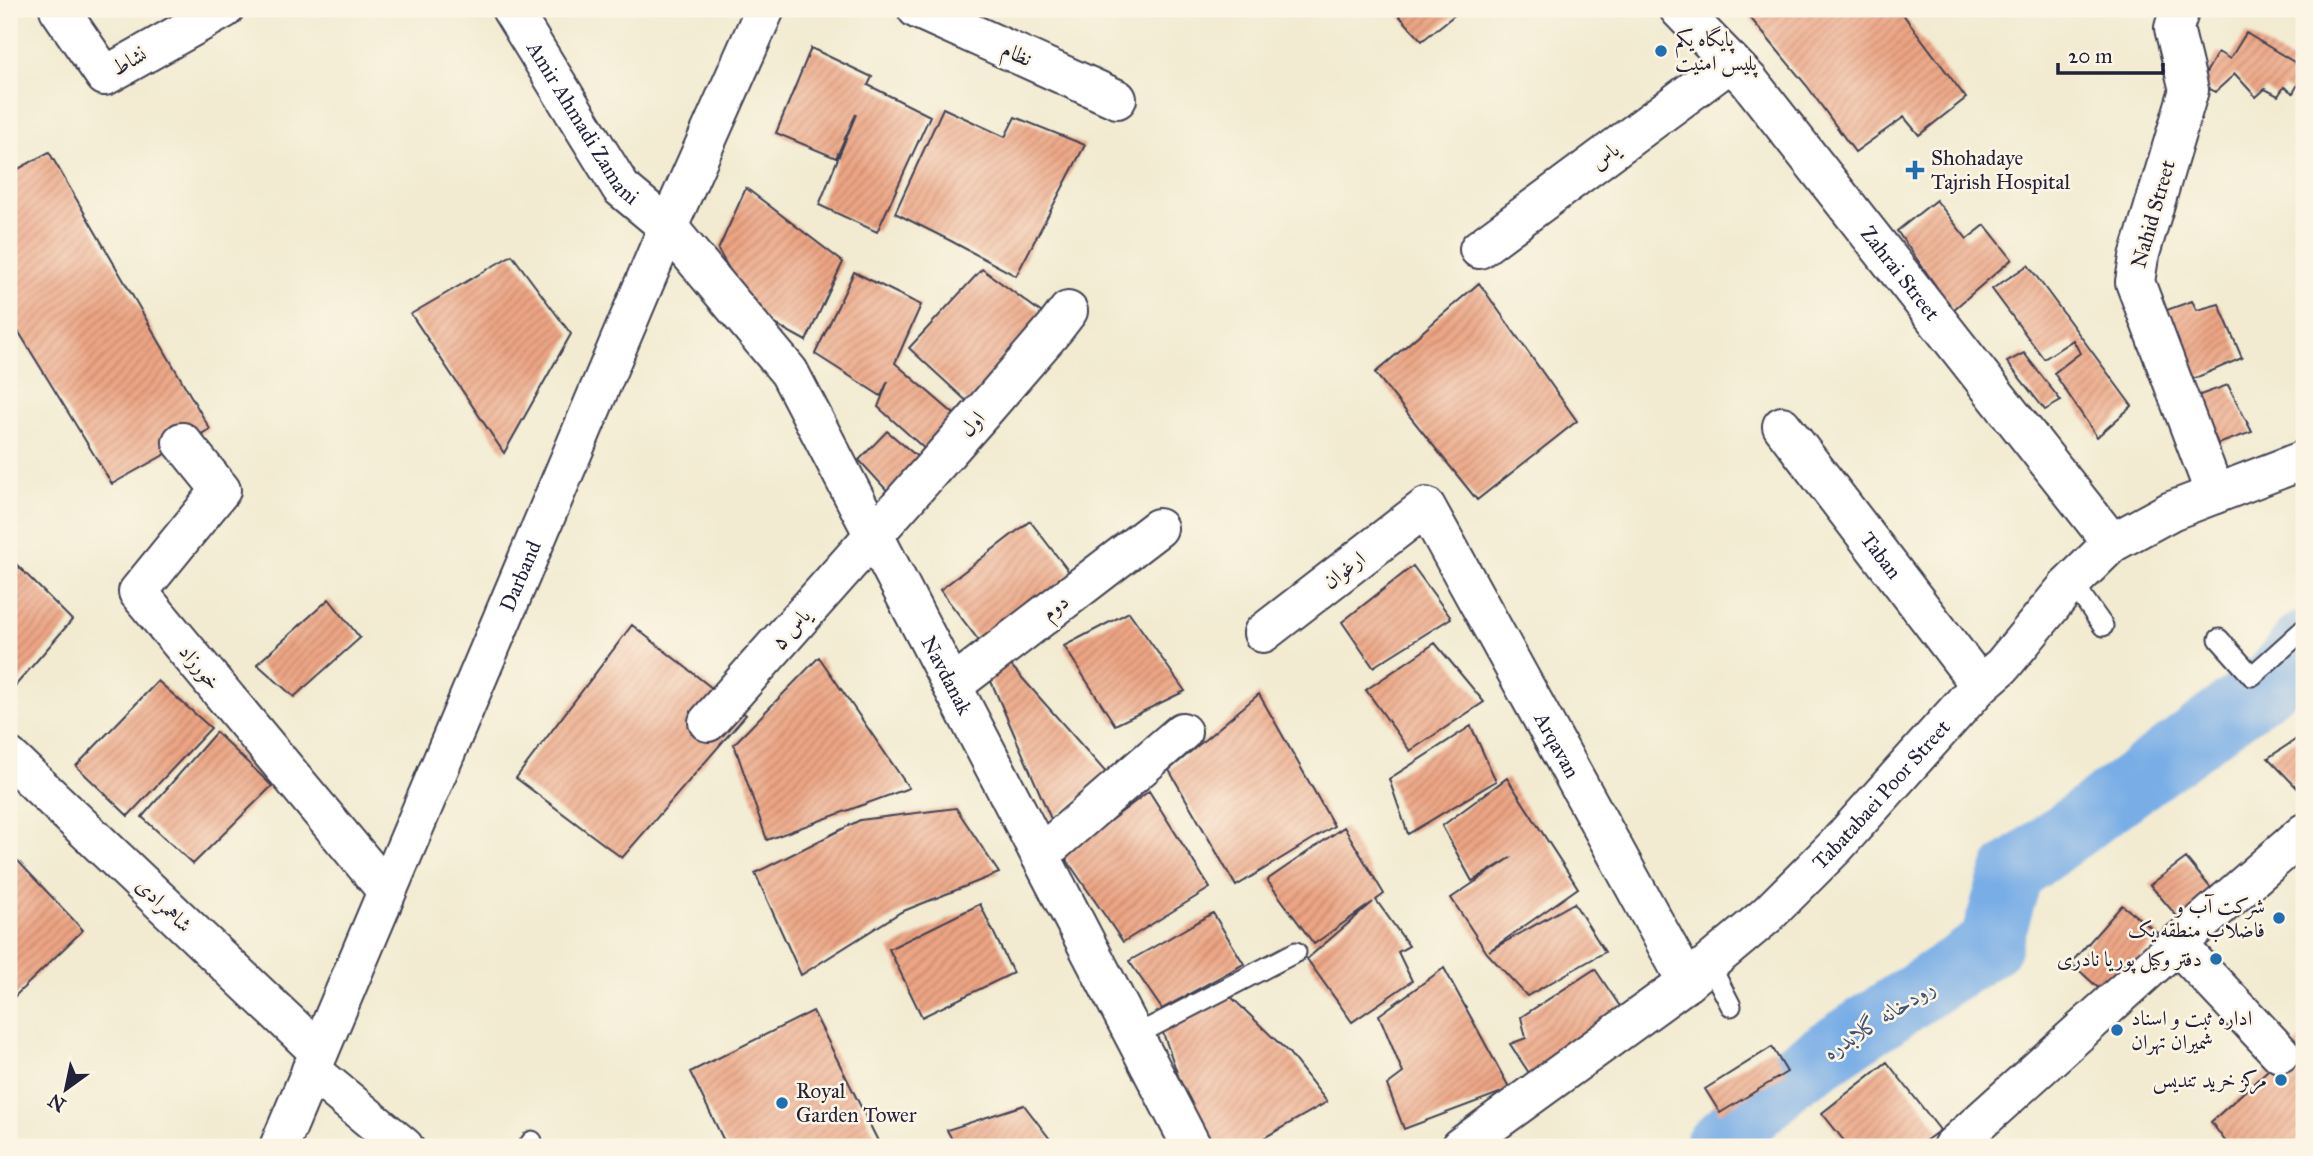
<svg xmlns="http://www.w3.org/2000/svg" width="2313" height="1156" font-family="'IM FELL Great Primer',Amiri,serif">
  <defs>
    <pattern id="building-hatch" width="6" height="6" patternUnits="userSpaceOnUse" patternTransform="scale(1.75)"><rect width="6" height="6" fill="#eda584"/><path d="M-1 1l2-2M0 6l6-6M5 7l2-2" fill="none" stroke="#c0866d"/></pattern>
  </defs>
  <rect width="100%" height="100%" fill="#fcf5e5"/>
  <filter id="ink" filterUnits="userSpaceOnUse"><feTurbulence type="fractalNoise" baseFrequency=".0143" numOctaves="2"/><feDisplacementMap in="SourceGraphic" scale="14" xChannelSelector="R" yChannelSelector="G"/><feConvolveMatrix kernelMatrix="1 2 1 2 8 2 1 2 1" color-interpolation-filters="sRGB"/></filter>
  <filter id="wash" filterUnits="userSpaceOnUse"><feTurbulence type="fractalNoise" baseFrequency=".00686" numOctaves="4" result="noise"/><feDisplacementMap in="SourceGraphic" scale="28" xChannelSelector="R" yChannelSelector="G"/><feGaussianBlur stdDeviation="1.57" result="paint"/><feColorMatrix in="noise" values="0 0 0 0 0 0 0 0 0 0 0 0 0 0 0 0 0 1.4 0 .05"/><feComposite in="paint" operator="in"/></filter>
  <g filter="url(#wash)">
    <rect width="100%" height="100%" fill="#f2ebd1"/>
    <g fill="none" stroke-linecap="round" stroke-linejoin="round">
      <path stroke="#78ade6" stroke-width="63" d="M 1715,1147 L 1789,1078 L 1990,945 L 2012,873 L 2273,681 L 2304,642"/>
    </g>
    <g id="blocks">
      <path fill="url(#building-hatch)" d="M 1393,9 L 1462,9 L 1422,41 Z
        M 1743,9 L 1899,9 L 1966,98 L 1919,135 L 1904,117 L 1855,152 L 1807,86 Z
        M 2246,33 L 2304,68 L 2304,74 L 2293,93 L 2284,87 L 2278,96 L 2265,89 L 2256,97 L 2235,74 L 2215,92 L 2200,83 L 2218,52 L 2230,59 Z
        M 811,48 L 872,77 L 868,85 L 930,116 L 877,232 L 819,205 L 856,114 L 836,158 L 776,133 Z
        M 943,108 L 1005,137 L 1015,117 L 1085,145 L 1016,276 L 951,241 L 895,213 Z
        M 49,152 L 210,429 L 112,484 L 9,316 L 9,174 Z
        M 746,188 L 843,262 L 806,341 L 755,313 L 718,250 Z
        M 1936,200 L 1967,239 L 1985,225 L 2012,259 L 1953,310 L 1897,231 Z
        M 512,255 L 571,334 L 504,453 L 411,314 Z
        M 2028,265 L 2132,406 L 2097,437 L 2054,373 L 2080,353 L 2073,340 L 2044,359 L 1992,289 Z
        M 982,269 L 1046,316 L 974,408 L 909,348 Z
        M 854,272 L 921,305 L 895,363 L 955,415 L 927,451 L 878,407 L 888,381 L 881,396 L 815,354 Z
        M 1479,283 L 1577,421 L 1477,500 L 1375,373 Z
        M 2192,301 L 2197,310 L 2219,304 L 2242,358 L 2193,379 L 2164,311 Z
        M 2024,353 L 2061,401 L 2045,410 L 2007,362 Z
        M 2228,385 L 2252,432 L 2218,444 L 2197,396 Z
        M 887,431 L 921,460 L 892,496 L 859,460 Z
        M 1030,521 L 1073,577 L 983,646 L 940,590 Z
        M 9,557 L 72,620 L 9,693 Z
        M 1413,566 L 1451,618 L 1373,667 L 1342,622 Z
        M 329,599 L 360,638 L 294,697 L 257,664 Z
        M 1129,612 L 1185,691 L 1115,725 L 1064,646 Z
        M 632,625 L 746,715 L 622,858 L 516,778 Z
        M 1435,643 L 1484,702 L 1410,751 L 1366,690 Z
        M 819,657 L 909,788 L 767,840 L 734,744 Z
        M 1008,662 L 1109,776 L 1051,819 L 990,679 Z
        M 158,681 L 211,728 L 128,816 L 76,766 Z
        M 1259,694 L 1334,826 L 1236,886 L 1169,770 Z
        M 1471,726 L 1496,781 L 1408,834 L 1389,779 Z
        M 216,732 L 272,786 L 193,864 L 142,817 Z
        M 2304,734 L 2304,795 L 2268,758 Z
        M 1507,778 L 1578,888 L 1489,951 L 1574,903 L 1605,952 L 1527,996 L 1487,953 L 1451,898 L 1512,857 L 1472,881 L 1442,826 Z
        M 1149,791 L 1210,888 L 1123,942 L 1064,856 Z
        M 956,808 L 999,873 L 901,912 L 801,975 L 755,873 L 860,820 Z
        M 1344,827 L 1384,894 L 1376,900 L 1409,946 L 1398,952 L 1412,981 L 1352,1022 L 1307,959 L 1373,902 L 1314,944 L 1267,880 Z
        M 2186,858 L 2214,892 L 2181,921 L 2150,885 Z
        M 18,861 L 83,930 L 9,1002 L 9,871 Z
        M 980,904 L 1013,973 L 922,1017 L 889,949 Z
        M 2122,905 L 2160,935 L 2105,994 L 2071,963 Z
        M 1213,913 L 1244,964 L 1162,1009 L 1129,961 Z
        M 1444,968 L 1510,1089 L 1404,1129 L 1387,1085 L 1403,1073 L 1379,1015 Z
        M 1595,969 L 1623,1011 L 1533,1079 L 1510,1044 L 1526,1038 L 1521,1017 Z
        M 1223,989 L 1289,1053 L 1327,1102 L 1248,1147 L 1213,1147 L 1192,1115 L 1162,1030 Z
        M 813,1011 L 881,1147 L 727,1147 L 690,1072 Z
        M 2304,1037 L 2304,1147 L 2226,1147 L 2228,1145 L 2211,1122 Z
        M 1772,1047 L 1787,1072 L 1720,1113 L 1705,1089 Z
        M 1887,1062 L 1940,1130 L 1917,1147 L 1849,1147 L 1822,1113 Z
        M 1024,1105 L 1056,1147 L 956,1147 L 947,1130 Z"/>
    </g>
  </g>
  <g filter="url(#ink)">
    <use href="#blocks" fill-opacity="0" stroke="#414052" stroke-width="2"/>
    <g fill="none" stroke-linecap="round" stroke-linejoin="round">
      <defs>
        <path id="service" d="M 2072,582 L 2103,626
          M 2219,639 L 2252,676 L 2304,629
          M 1709,963 L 1731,1006
          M 1134,1036 L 1296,952
          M 528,1147 L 532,1141"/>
        <g id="minor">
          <path d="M 59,9 L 105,76 L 224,9"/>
          <path id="s1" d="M 511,9 L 621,188 L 668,227 L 789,372 L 1192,1147"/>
          <path d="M 917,9 L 1117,99"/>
          <path id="s2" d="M 1679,9 L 1749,81 L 2112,543"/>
          <path d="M 2180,9 L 2174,28 L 2189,90 L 2139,257 L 2135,282 L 2215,494"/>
          <path d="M 1479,249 L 1731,62"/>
          <path id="s3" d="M 1782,426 L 1980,685"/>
          <path d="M 182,442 L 221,490 L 138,592 L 387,891"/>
          <path id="s4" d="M 1263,633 L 1426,507 L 1687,982"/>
          <path d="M 952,686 L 1158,528"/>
          <path d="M 708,722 L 980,415 L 1055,328 L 1068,311"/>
          <path d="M 9,757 L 319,1052"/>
          <path d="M 1040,855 L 1182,732"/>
          <path d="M 2177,944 L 2280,1053"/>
          <path d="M 311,1070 L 404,1147"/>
          <path id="s5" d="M 1460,1147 L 1687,982 L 1767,915 L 1836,846 L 1980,685 L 2002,666 L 2067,587 L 2112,543 L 2171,511 L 2304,460"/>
        </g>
        <g id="secondary">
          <path id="s6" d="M 279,1147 L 668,227 L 765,9"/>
          <path d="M 1952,1147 L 2177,944 L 2304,833"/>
        </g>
      </defs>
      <use href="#service" stroke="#414052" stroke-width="23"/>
      <use href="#minor" stroke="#414052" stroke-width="42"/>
      <use href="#secondary" stroke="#414052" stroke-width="42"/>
      <use href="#service" stroke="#fff" stroke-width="19"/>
      <use href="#minor" stroke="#fff" stroke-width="38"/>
      <use href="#secondary" stroke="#fff" stroke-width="38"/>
    </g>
  </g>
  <g fill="#1f6fb2" stroke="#fcf5e5" stroke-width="2.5">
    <circle cx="1661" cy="51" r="7"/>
    <path d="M1911.5 159.5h7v7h7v7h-7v7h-7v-7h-7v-7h7z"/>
    <circle cx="2279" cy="918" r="7"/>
    <circle cx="2216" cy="959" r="7"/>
    <circle cx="2117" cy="1030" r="7"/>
    <circle cx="2281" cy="1080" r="7"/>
    <circle cx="782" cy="1103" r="7"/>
  </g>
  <g text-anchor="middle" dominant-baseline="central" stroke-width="5" stroke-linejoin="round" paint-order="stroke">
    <g font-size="21" fill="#22223b" stroke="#fcf5e5" text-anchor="start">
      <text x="1675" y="39">پایگاه یکم<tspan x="1675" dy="24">پلیس امنیت</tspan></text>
      <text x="1931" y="158">Shohadaye<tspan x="1931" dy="24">Tajrish Hospital</tspan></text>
      <text x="2265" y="906" text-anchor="end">شرکت آب و<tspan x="2265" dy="24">فاضلاب منطقه یک</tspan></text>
      <text x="2202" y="959" text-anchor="end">دفتر وکیل پوریا نادری</text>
      <text x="2131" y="1018">اداره ثبت و اسناد<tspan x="2131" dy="24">شمیران تهران</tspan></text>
      <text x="2267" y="1080" text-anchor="end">مرکز خرید تندیس</text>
      <text x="796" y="1091">Royal<tspan x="796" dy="24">Garden Tower</tspan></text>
    </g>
    <g font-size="21" fill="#22223b" stroke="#fcf5e5">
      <text transform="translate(1017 54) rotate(24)">نظام</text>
      <text transform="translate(129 61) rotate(-28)">نشاط</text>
      <text stroke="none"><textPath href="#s1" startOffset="135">Amir Ahmadi Zamani</textPath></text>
      <text transform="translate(1605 156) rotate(-37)">یاس</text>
      <text transform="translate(2153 214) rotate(-74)">Nahid Street</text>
      <text stroke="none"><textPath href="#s2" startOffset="345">Zahrai Street</textPath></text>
      <text transform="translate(972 424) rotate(-49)">اول</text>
      <text stroke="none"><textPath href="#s3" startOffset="163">Taban</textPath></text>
      <text transform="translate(1344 570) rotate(-38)">ارغوان</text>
      <text stroke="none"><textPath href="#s6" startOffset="620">Darband</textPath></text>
      <text transform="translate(1055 607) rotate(-38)">دوم</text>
      <text transform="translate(791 629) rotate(-48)">یاس ۵</text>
      <text transform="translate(200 667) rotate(50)">خورزاد</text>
      <text stroke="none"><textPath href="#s1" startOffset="802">Navdanak</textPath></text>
      <text stroke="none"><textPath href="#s4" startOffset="478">Arqavan</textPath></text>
      <text stroke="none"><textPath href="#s5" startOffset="551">Tabatabaei Poor Street</textPath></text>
      <text transform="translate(164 905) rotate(44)">شاهمرادی</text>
    </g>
    <g font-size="23" font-style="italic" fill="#405377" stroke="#fcf5e5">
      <text transform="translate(1879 1019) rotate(-33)">رودخانه گلابدره</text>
    </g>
  </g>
  <rect width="2313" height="1156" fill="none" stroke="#fcf5e5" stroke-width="35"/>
  <g transform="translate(66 1089) rotate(213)" stroke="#fcf5e5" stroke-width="5" paint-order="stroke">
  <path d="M0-5L12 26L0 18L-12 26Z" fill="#22223b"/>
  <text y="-10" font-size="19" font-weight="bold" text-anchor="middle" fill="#22223b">N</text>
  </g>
  <path d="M2058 63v10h105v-10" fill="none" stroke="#22223b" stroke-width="3.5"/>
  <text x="2068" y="63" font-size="21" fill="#22223b" stroke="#fcf5e5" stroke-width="5" paint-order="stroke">20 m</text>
</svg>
